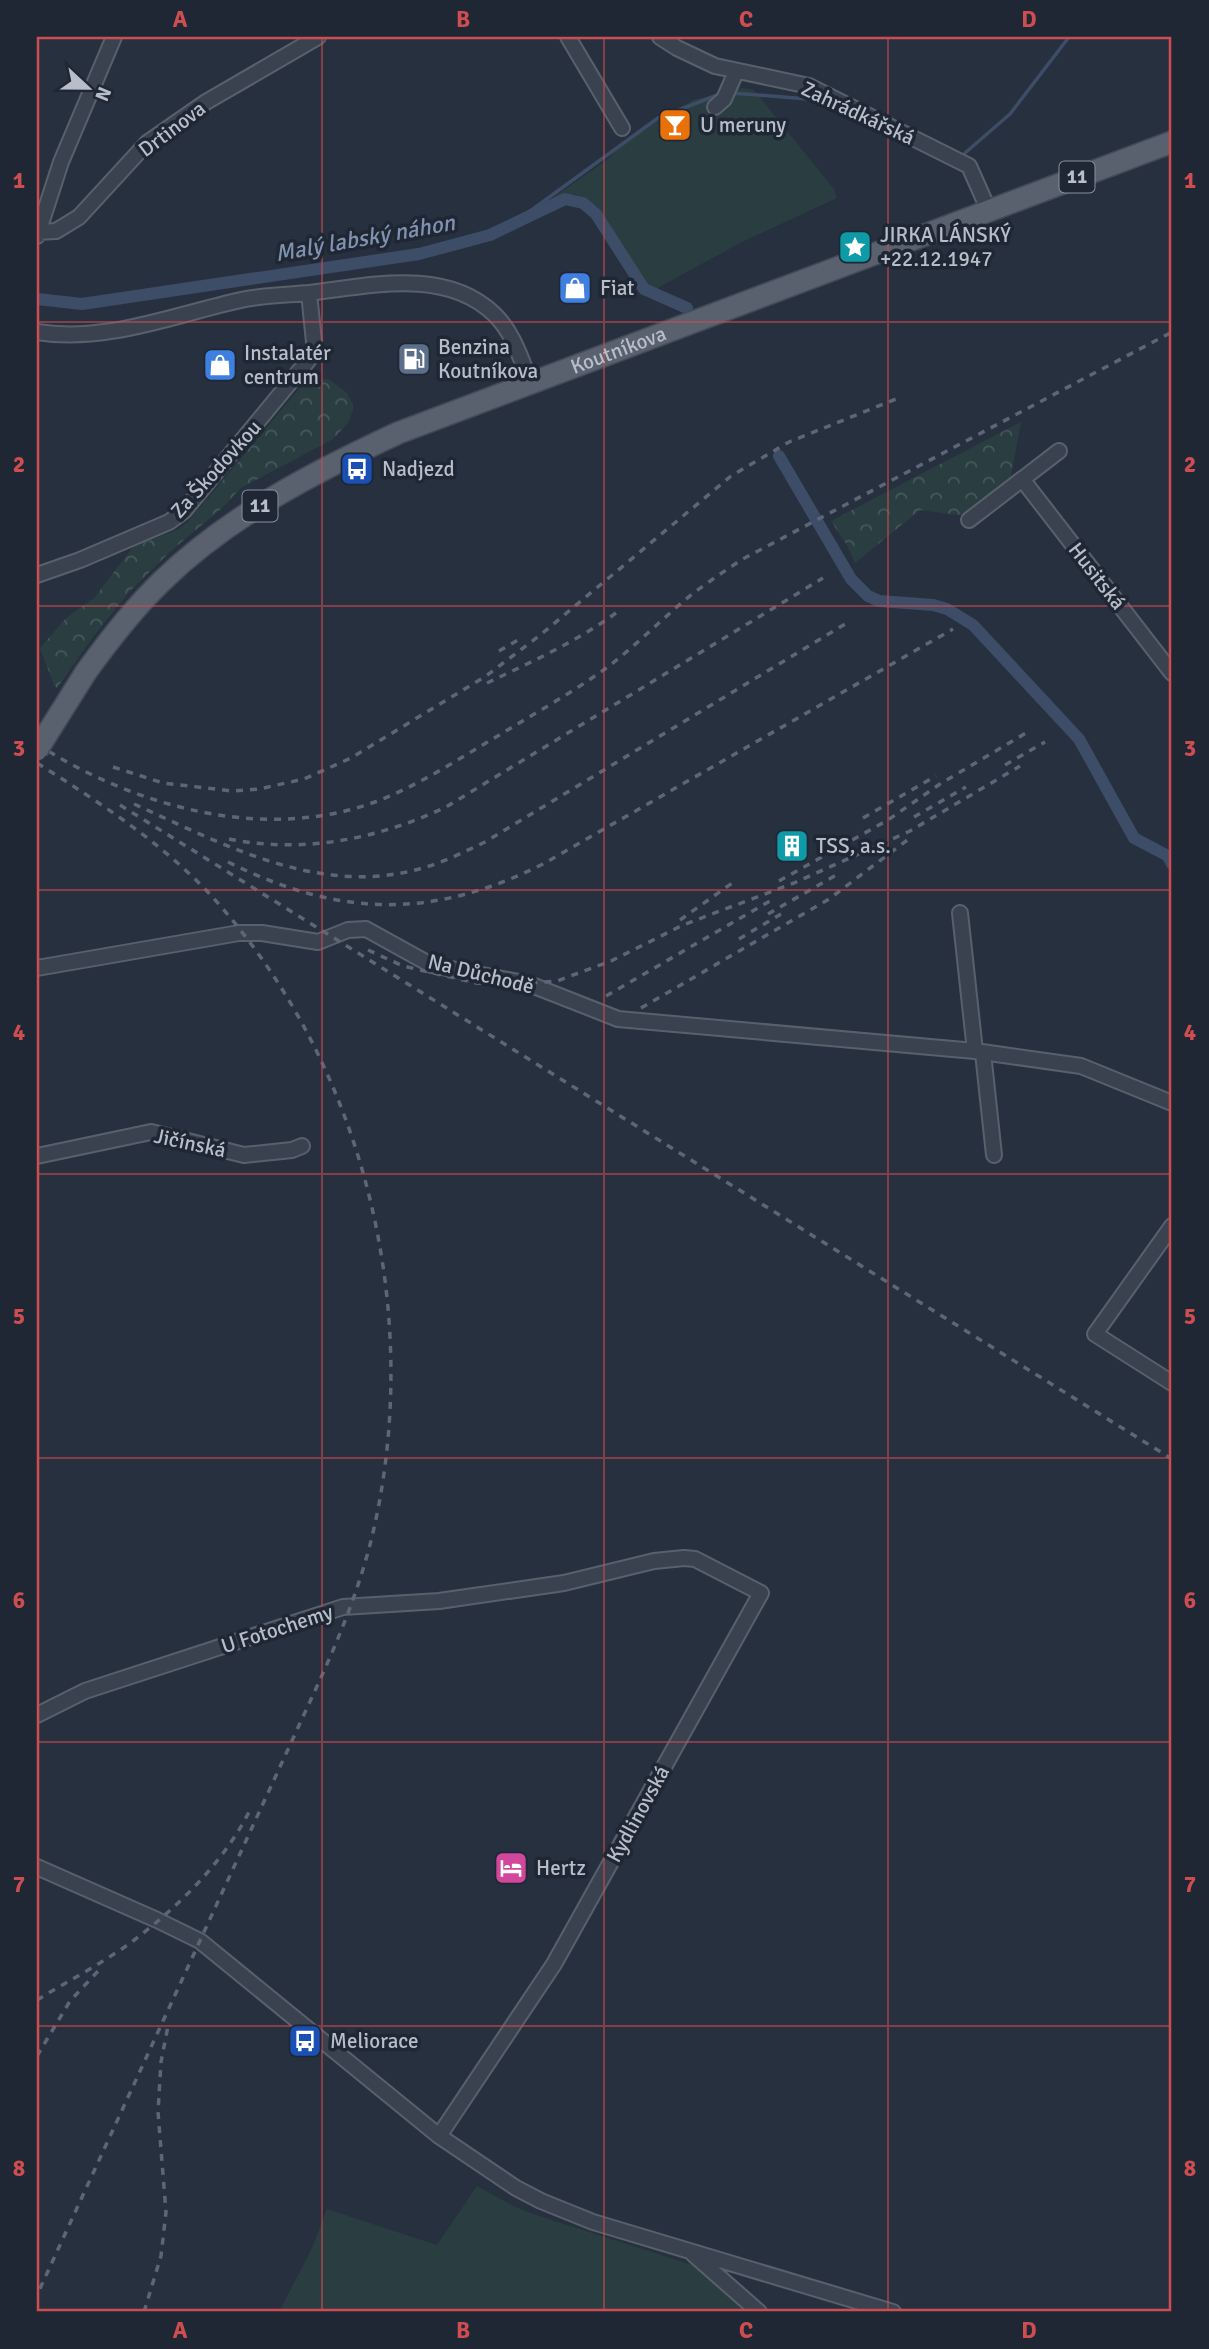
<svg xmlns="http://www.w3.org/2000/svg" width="1209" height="2349" font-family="Signika,sans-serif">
  <defs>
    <pattern id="park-crowns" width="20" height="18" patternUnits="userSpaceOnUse" patternTransform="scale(1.75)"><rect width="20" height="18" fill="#2a3e41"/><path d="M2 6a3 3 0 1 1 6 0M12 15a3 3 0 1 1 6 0" fill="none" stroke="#47585b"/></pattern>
  </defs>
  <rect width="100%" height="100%" fill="#27303f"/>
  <path fill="url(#park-crowns)" d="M 315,378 L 330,380 L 347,393 L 353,404 L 353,410 L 348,423 L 333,439 L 241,488 L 222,508 L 171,551 L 129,592 L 93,637 L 57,688 L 54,685 L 40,648 L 66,618 L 94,598 L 133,547 L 179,529 L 188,522 L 303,384 Z
    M 1021,422 L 1010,481 L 965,516 L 920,510 L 855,563 L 848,547 L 831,521 Z"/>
  <path fill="#2a3e41" d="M 742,88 L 754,90 L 834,189 L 837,198 L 740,243 L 654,290 L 643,281 L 598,207 L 575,194 L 551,199 L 607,160 L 622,144 L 670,113 L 693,100 Z
    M 477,2186 L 513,2206 L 536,2215 L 699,2267 L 749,2312 L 279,2312 L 312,2248 L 327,2209 L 437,2245 Z"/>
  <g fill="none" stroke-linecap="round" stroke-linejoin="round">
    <path stroke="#3d4d67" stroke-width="3.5" d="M 732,93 L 808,99 L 844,111
      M 965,153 L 1010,114 L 1069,37
      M 511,225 L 658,118 L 720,94"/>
    <path stroke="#3d4d67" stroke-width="12" d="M 37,299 L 82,304 L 419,254 L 490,235 L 565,199 L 583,203 L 596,214 L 644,289 L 687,308
      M 779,456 L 851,579 L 868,596 L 879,601 L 933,605 L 947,609 L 973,625 L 1079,739 L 1134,838 L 1168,856 L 1172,864"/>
    <defs>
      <path id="minor" d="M 568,37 L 622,128
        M 660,37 L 677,48 L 715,66 L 809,86 L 969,166 L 989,211
        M 715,107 L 724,99 L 736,72
        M 38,232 L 56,231 L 79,217 L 147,143 L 206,102 L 318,37
        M 37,236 L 61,162 L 114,37
        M 37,332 C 106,343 173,315 241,300 C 264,295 286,295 309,293 C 369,286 445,267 494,314 C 513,332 521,359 531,384
        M 1022,479 L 1172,673
        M 969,520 L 1059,451
        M 37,575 L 80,560 L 169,522 L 184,511 L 315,352 L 309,293
        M 960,913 L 975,1051
        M 37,968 L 239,933 L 262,933 L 318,942 L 348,930 L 366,929 L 431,965 L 529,984 L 618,1019 L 975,1051 L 1081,1066 L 1172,1103
        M 983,1053 L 994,1155
        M 37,1156 L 151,1132 L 244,1155 L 292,1150 L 302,1146
        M 1172,1226 L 1095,1334 L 1172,1383
        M 37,1715 L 85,1691 L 343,1607 L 439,1601 L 564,1583 L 654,1561 L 684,1558 L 695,1559 L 761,1593 L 554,1964 L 439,2136
        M 37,1867 L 157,1920 L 200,1941 L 439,2136 L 516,2188 L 541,2201 L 593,2222 L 893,2312
        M 693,2254 L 759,2312"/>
      <g id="primary">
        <path id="s1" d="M 86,672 C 109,640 133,609 162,581 C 229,516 314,472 398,433 L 1172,142"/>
      </g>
    </defs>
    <use href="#minor" stroke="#58606c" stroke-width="18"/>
    <use href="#primary" stroke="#444b58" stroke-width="24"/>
    <use href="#minor" stroke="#3b424f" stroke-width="14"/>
    <use href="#primary" stroke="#59616f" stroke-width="21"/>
    <path stroke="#5d6676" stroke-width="3.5" stroke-dasharray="7 7" stroke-linecap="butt" d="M 499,651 L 523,637
      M 487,683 C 531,662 576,642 616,613
      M 37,744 C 133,806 263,843 375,802 C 420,785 460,758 501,734 C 537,712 575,691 609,666 C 635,646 659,622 685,600 C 703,585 722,573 741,560 L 1172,332
      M 37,763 C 97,801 155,838 205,889 C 362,1056 424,1306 374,1528 C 361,1586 338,1641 313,1695 L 37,2295
      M 1005,765 L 1045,742
      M 113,767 L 163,783 L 232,791 L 259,789 L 304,779 L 351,758 L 486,676 L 539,636 L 731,476 L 789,442 L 896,399
      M 134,804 C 225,845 322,899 426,867 C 446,861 466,851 485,842 L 850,621
      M 120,805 L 1172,1459
      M 914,817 L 966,787
      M 863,818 L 936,776
      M 229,839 C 304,854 378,839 446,807 L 823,578
      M 228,862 C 339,917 431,920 543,864 L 953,629
      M 779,881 L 888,820 L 940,784 L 1031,730
      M 768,914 L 838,874
      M 680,920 L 735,881
      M 739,939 L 781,914
      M 368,950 L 403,966 L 476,983 L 506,985 L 557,981 L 611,961 L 683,925 L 794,883 L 910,831 L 1020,766
      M 606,996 L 775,898
      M 641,1008 L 829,899 L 910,838
      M 37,2000 C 68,1981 103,1963 133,1941 C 179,1906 224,1862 250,1810
      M 37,2056 L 70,2001 L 100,1969
      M 144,2312 L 161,2256 L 166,2212 L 158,2112 L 161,2062 L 168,2026"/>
    <defs>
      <path id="primary-bridge" d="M 37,750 L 86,672"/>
    </defs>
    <use href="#primary-bridge" stroke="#444b58" stroke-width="24" stroke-linecap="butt"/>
    <use href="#primary-bridge" stroke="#59616f" stroke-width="21"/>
  </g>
  <path fill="none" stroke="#ce4d50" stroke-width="2" stroke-opacity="0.55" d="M 322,37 L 322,2312M 604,37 L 604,2312M 888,37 L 888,2312M 37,322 L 1172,322M 37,606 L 1172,606M 37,890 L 1172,890M 37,1174 L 1172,1174M 37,1458 L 1172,1458M 37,1742 L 1172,1742M 37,2026 L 1172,2026"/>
  <defs>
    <symbol id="bar-square" viewBox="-11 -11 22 22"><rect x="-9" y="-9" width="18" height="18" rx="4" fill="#e8710a" stroke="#1f2734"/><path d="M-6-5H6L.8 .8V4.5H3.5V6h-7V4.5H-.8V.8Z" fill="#fff"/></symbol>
    <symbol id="sight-square" viewBox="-11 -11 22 22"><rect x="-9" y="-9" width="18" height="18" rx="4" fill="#0f9aa8" stroke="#1f2734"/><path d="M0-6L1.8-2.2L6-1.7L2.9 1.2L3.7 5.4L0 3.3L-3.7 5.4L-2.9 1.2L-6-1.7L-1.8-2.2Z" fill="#fff"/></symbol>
    <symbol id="shop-square" viewBox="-11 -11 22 22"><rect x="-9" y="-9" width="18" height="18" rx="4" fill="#3f7fe0" stroke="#1f2734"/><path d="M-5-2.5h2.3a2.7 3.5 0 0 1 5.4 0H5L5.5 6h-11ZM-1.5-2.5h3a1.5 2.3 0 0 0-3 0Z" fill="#fff"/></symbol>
    <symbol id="fuel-square" viewBox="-11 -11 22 22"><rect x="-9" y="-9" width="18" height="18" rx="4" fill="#5c6f8a" stroke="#1f2734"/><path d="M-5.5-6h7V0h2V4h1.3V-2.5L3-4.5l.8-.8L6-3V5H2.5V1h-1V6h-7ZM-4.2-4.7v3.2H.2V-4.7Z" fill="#fff"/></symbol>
    <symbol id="bus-square" viewBox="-11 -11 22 22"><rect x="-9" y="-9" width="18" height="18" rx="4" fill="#1a4fb4" stroke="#1f2734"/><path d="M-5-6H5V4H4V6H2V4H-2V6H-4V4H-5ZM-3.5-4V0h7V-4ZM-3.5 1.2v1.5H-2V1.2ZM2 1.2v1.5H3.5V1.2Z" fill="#fff"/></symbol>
    <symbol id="building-square" viewBox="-11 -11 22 22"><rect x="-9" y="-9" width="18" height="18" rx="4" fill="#0f9aa8" stroke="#1f2734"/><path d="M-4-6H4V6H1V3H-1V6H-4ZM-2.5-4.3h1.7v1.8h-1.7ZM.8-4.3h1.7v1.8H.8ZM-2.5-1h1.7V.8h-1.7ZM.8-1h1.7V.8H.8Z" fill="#fff"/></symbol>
    <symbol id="hotel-square" viewBox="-11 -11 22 22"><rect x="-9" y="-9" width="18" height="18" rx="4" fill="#d1479c" stroke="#1f2734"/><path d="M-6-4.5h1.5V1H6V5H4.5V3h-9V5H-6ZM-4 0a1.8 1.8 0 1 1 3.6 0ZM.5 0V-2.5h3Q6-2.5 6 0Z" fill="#fff"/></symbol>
  </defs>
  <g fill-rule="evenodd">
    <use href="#bar-square" x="656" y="106" width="38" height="38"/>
    <use href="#sight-square" x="836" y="228" width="38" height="38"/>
    <use href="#shop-square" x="556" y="269" width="38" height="38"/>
    <use href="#fuel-square" x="395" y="340" width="38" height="38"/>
    <use href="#shop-square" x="201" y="346" width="38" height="38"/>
    <use href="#bus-square" x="338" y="450" width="38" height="38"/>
    <use href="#building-square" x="773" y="827" width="38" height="38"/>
    <use href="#hotel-square" x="492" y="1849" width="38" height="38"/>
    <use href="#bus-square" x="286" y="2022" width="38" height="38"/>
  </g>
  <g text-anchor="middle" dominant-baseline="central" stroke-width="7" stroke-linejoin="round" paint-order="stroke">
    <g fill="#1f2734" stroke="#89909c" stroke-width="2">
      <rect x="1059.5" y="161.5" width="35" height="31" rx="5"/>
      <rect x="242.5" y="490.5" width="35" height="31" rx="5"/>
    </g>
    <g font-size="19" font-weight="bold" fill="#b7bdc9">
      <text x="1077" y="177">11</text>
      <text x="260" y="506">11</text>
    </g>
    <g font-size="21" fill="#b7bdc9" stroke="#1f2734">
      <text transform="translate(858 113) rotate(25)">Zahrádkářská</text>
      <text transform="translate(172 129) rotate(-37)">Drtinova</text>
      <text stroke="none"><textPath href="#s1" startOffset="634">Koutníkova</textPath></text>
      <text transform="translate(216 469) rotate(-48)">Za Škodovkou</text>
      <text transform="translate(1097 576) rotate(52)">Husitská</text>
      <text transform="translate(481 974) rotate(14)">Na Důchodě</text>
      <text transform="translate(190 1143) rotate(12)">Jičínská</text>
      <text transform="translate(277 1629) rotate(-18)">U Fotochemy</text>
      <text transform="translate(638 1814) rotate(-61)">Kydlinovská</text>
    </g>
    <g font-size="21" fill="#b7bdc9" stroke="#1f2734" text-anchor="start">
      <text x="700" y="125">U meruny</text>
      <text x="880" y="235">JIRKA LÁNSKÝ<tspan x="880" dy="24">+22.12.1947</tspan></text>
      <text x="600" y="288">Fiat</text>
      <text x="438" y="347">Benzina<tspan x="438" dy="24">Koutníkova</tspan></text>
      <text x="244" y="353">Instalatér<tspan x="244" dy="24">centrum</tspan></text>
      <text x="382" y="469">Nadjezd</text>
      <text x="816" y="846">TSS, a.s.</text>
      <text x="536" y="1868">Hertz</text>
      <text x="330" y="2041">Meliorace</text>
    </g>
    <g font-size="23" font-style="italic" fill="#8092af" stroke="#1f2734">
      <text transform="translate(365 238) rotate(-10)">Malý labský náhon</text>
    </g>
  </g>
  <rect width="1209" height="2349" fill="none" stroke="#1f2734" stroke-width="77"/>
  <g transform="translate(88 88) rotate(112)" stroke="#1f2734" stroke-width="5" paint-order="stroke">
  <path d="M0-5L12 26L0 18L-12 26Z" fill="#b7bdc9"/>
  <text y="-10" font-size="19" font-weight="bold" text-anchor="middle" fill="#b7bdc9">N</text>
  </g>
  <rect x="38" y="38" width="1132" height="2272" fill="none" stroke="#ce4d50" stroke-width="2.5"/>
  <g font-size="23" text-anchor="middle" font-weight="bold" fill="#ce4d50">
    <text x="180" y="27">A</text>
    <text x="463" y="27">B</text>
    <text x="746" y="27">C</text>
    <text x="1029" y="27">D</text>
    <text x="19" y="188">1</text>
    <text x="1190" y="188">1</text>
    <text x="19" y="472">2</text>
    <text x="1190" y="472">2</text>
    <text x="19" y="756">3</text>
    <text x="1190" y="756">3</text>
    <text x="19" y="1040">4</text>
    <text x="1190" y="1040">4</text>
    <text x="19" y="1324">5</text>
    <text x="1190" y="1324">5</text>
    <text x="19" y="1608">6</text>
    <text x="1190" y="1608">6</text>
    <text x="19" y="1892">7</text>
    <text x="1190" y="1892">7</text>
    <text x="19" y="2176">8</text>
    <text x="1190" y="2176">8</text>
    <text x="180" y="2338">A</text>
    <text x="463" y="2338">B</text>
    <text x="746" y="2338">C</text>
    <text x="1029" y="2338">D</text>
  </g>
</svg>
